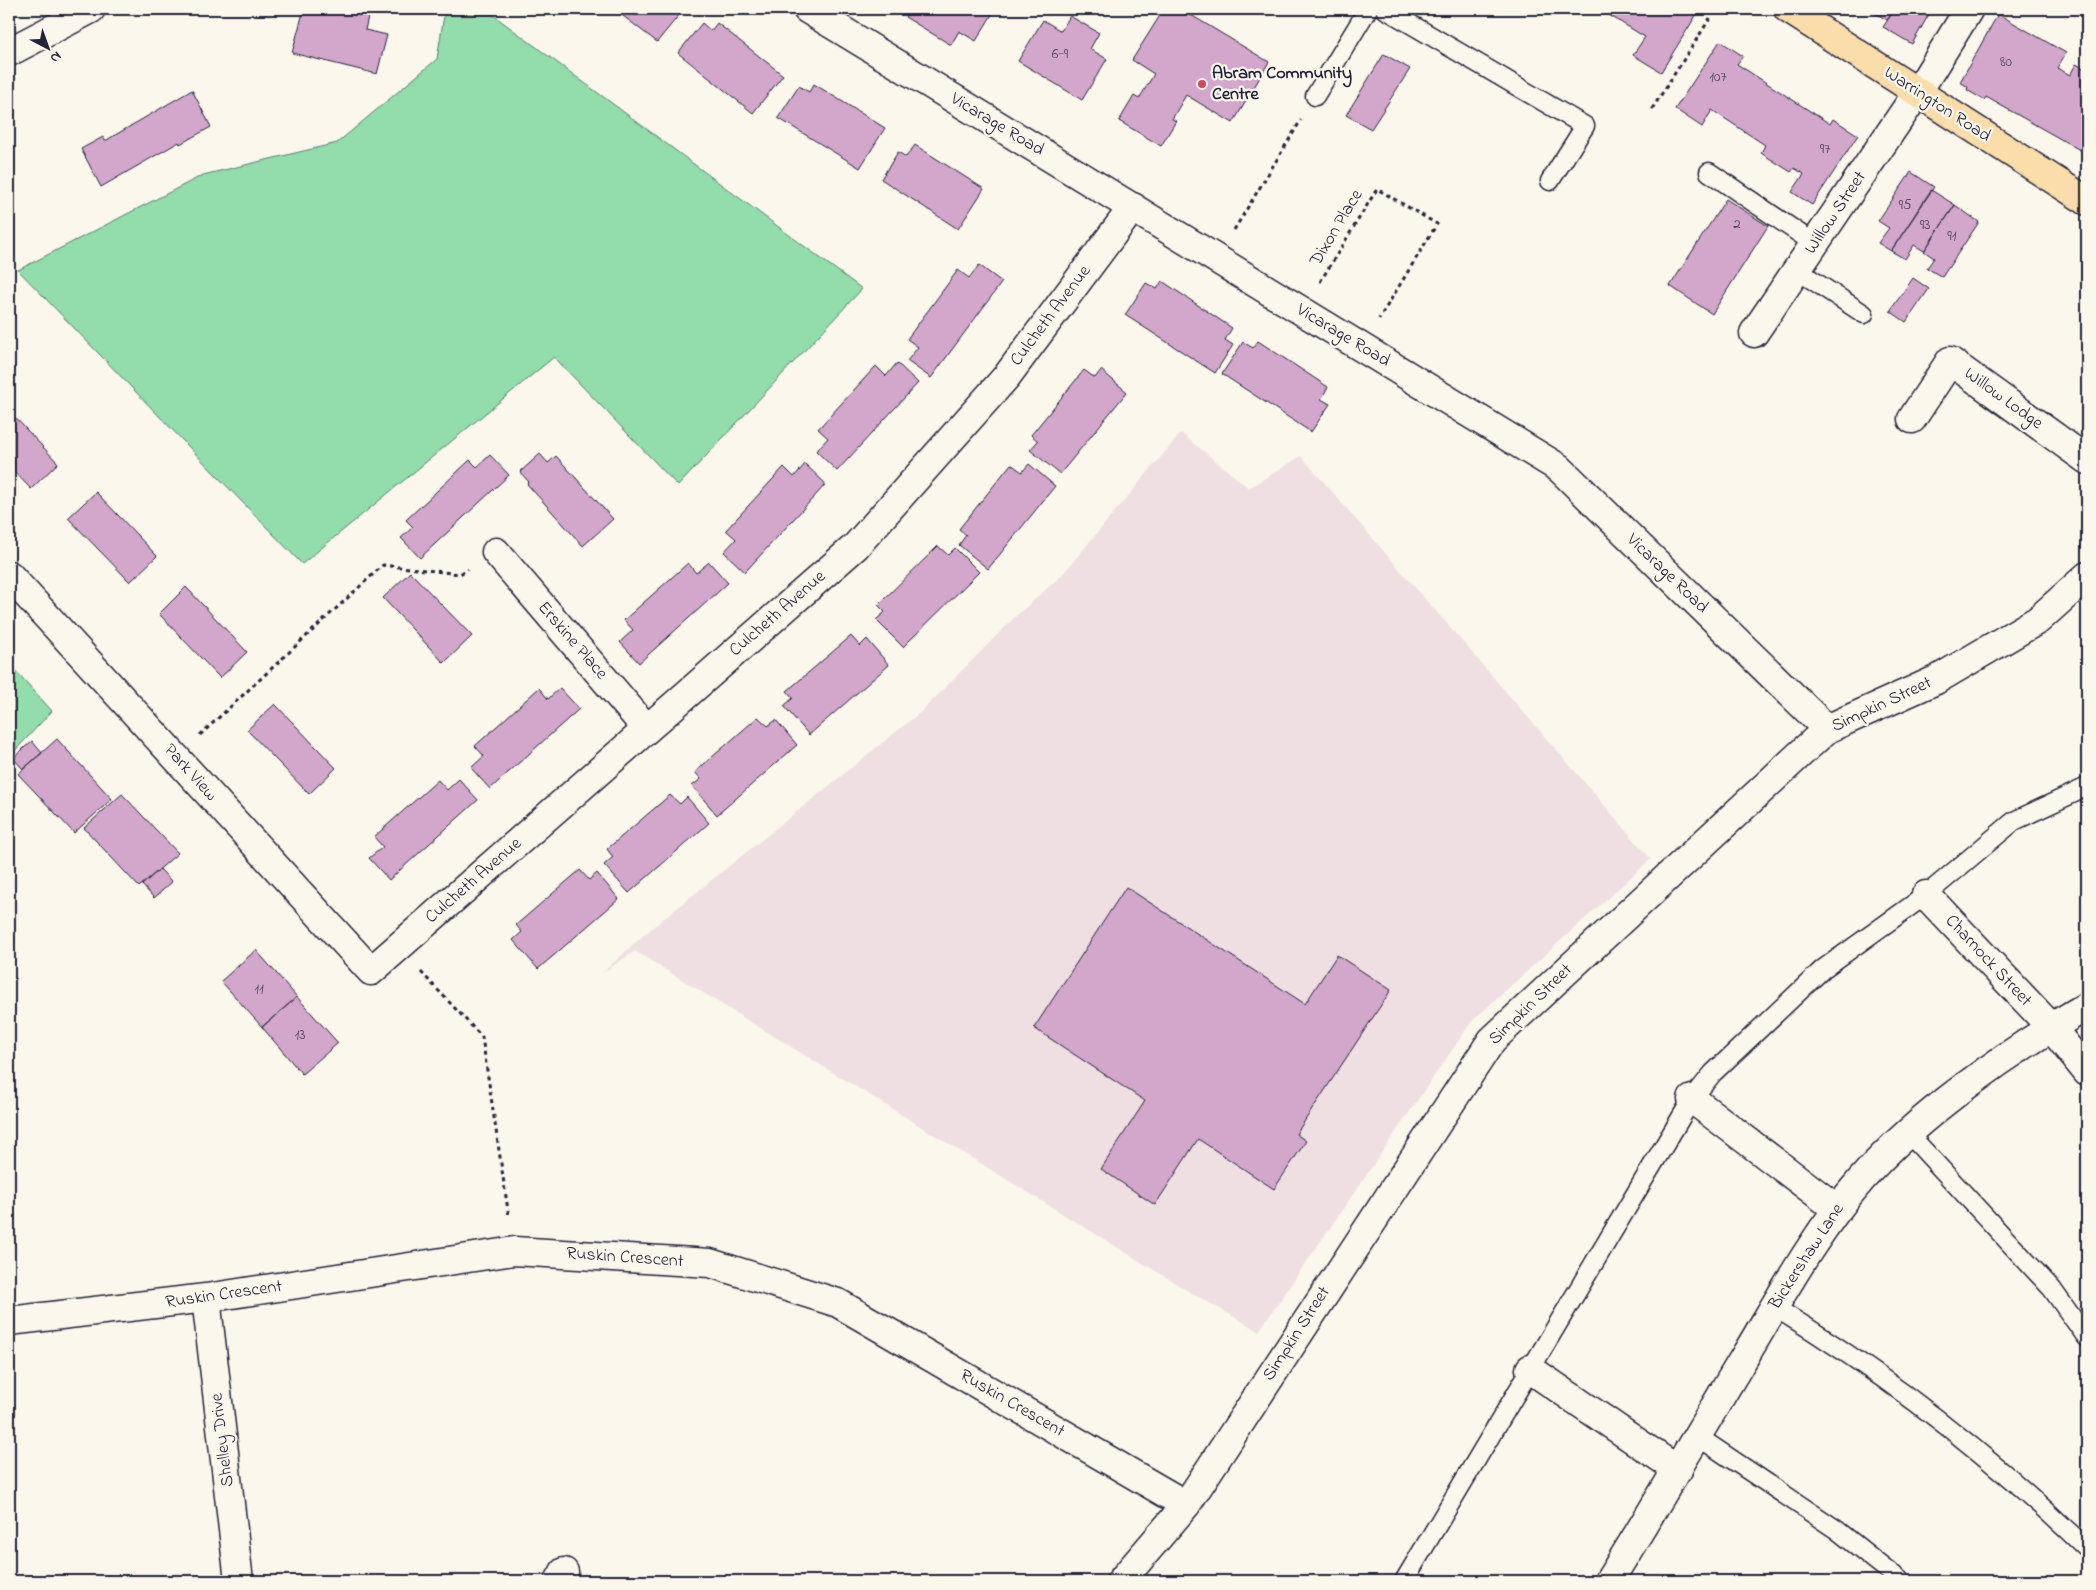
<svg xmlns="http://www.w3.org/2000/svg" width="2096" height="1590" font-family="'Indie Flower',sans-serif">
  <rect width="100%" height="100%" fill="#fbf7ec"/>
  <filter id="ink" filterUnits="userSpaceOnUse"><feTurbulence type="fractalNoise" baseFrequency=".02" numOctaves="2"/><feDisplacementMap in="SourceGraphic" scale="10" xChannelSelector="R" yChannelSelector="G"/><feConvolveMatrix kernelMatrix="1 2 1 2 8 2 1 2 1" color-interpolation-filters="sRGB"/></filter>
  <g filter="url(#ink)">
    <path fill="#efdfe2" d="M 1181,433 L 1249,488 L 1301,456 L 1651,859 L 1472,1021 L 1259,1331 L 1190,1292 L 635,951 L 601,974 L 647,932 L 922,711 L 1016,616 L 1061,576 Z"/>
    <path fill="#93dcab" stroke="#5a7f73" d="M 445,9 L 485,9 L 862,289 L 678,486 L 554,357 L 302,564 L 18,270 L 203,175 L 337,143 L 437,59 Z
      M 9,663 L 52,711 L 9,757 Z"/>
    <path fill="#d3a7cb" stroke="#22223b" d="M 304,9 L 356,9 L 369,12 L 365,30 L 387,35 L 377,74 L 292,53 Z
      M 614,9 L 684,9 L 657,42 Z
      M 911,9 L 991,9 L 994,11 L 976,41 L 959,31 L 951,45 L 905,17 Z
      M 1164,9 L 1181,9 L 1269,62 L 1233,123 L 1186,95 L 1172,119 L 1176,121 L 1161,146 L 1119,121 L 1134,96 L 1139,99 L 1154,74 L 1132,60 Z
      M 1599,9 L 1700,9 L 1661,72 L 1633,55 L 1645,37 Z
      M 1868,9 L 1895,9 L 1887,20 Z
      M 1895,9 L 1932,9 L 1912,44 L 1883,27 Z
      M 1998,14 L 2066,53 L 2057,68 L 2070,75 L 2076,64 L 2087,70 L 2087,154 L 1986,97 L 1984,100 L 1967,90 L 1968,87 L 1960,82 Z
      M 1070,16 L 1099,33 L 1090,49 L 1107,59 L 1082,100 L 1018,61 L 1043,20 L 1061,31 Z
      M 702,23 L 711,31 L 717,23 L 783,75 L 753,113 L 678,53 Z
      M 1720,41 L 1743,56 L 1737,64 L 1830,124 L 1833,119 L 1858,135 L 1812,205 L 1792,192 L 1804,174 L 1794,168 L 1791,172 L 1761,153 L 1765,145 L 1712,110 L 1702,127 L 1675,109 Z
      M 1384,54 L 1410,69 L 1371,129 L 1346,115 Z
      M 814,84 L 885,128 L 860,168 L 778,118 L 799,86 L 809,92 Z
      M 192,90 L 211,127 L 180,144 L 179,142 L 101,187 L 81,149 L 103,137 L 105,141 Z
      M 915,145 L 984,189 L 958,229 L 881,179 L 898,152 L 906,157 Z
      M 1911,172 L 1934,187 L 1891,251 L 1878,243 L 1889,228 L 1878,221 Z
      M 1931,190 L 1955,205 L 1924,251 L 1914,245 L 1905,259 L 1891,251 Z
      M 1726,199 L 1768,226 L 1712,314 L 1670,286 Z
      M 1955,205 L 1979,222 L 1942,277 L 1927,268 L 1934,258 L 1924,251 Z
      M 979,265 L 1002,282 L 931,378 L 907,361 L 918,347 L 907,339 L 958,270 L 969,278 Z
      M 1913,278 L 1929,289 L 1906,322 L 1890,311 Z
      M 1162,281 L 1232,328 L 1225,340 L 1233,345 L 1215,373 L 1125,315 L 1146,283 L 1157,289 Z
      M 1258,341 L 1328,387 L 1321,399 L 1330,404 L 1311,432 L 1222,374 L 1243,342 L 1253,348 Z
      M 897,363 L 918,383 L 837,471 L 816,451 L 828,438 L 818,429 L 876,366 L 886,376 Z
      M 1084,370 L 1095,378 L 1101,370 L 1127,392 L 1060,474 L 1030,450 L 1038,441 L 1031,435 Z
      M 9,411 L 58,463 L 31,489 L 9,466 Z
      M 540,454 L 548,463 L 556,456 L 613,519 L 583,546 L 527,484 L 529,482 L 520,472 Z
      M 490,455 L 509,475 L 420,558 L 401,538 L 413,527 L 406,520 L 470,460 L 477,467 Z
      M 805,464 L 826,484 L 745,572 L 724,552 L 736,539 L 726,530 L 784,467 L 794,477 Z
      M 1011,464 L 1022,472 L 1029,464 L 1055,486 L 988,569 L 959,545 L 966,535 L 959,529 Z
      M 96,492 L 157,556 L 130,582 L 68,518 Z
      M 938,546 L 948,555 L 955,548 L 979,572 L 903,647 L 876,620 L 885,612 L 878,605 Z
      M 709,562 L 728,583 L 639,663 L 620,642 L 633,630 L 624,620 L 688,563 L 696,573 Z
      M 410,572 L 472,636 L 444,663 L 383,598 Z
      M 186,587 L 247,652 L 220,678 L 159,614 Z
      M 851,636 L 860,646 L 867,639 L 889,665 L 809,735 L 784,706 L 793,698 L 787,691 Z
      M 539,688 L 548,699 L 560,688 L 579,709 L 490,789 L 471,768 L 484,756 L 475,746 Z
      M 275,704 L 336,768 L 309,794 L 247,730 Z
      M 758,717 L 768,726 L 776,720 L 797,745 L 717,815 L 692,786 L 701,779 L 695,772 Z
      M 57,739 L 112,799 L 74,833 L 18,774 Z
      M 32,741 L 42,753 L 23,769 L 13,758 Z
      M 459,779 L 478,800 L 389,880 L 369,858 L 383,847 L 374,837 L 438,780 L 447,790 Z
      M 122,794 L 178,853 L 139,887 L 84,828 Z
      M 670,795 L 680,804 L 687,797 L 709,823 L 629,893 L 604,865 L 613,857 L 607,849 Z
      M 160,869 L 172,882 L 154,898 L 142,885 Z
      M 580,870 L 589,880 L 597,873 L 619,899 L 538,969 L 513,940 L 522,932 L 516,925 Z
      M 1126,887 L 1305,1004 L 1337,955 L 1391,990 L 1296,1134 L 1306,1141 L 1274,1189 L 1198,1139 L 1155,1205 L 1101,1169 L 1145,1101 L 1034,1028 Z
      M 256,950 L 297,997 L 262,1027 L 221,981 Z
      M 297,997 L 338,1043 L 302,1074 L 262,1027 Z"/>
    <g fill="none" stroke-linecap="round" stroke-linejoin="round">
      <defs>
        <path id="service" d="M 1385,9 L 1585,126 L 1550,181
          M 1315,96 L 1368,9
          M 1709,172 L 1815,244
          M 1797,270 L 1864,314
          M 1908,1133 L 2052,1289 L 2087,1338
          M 1774,1307 C 1887,1375 1992,1457 2087,1549
          M 1697,1436 L 1837,1530 L 1901,1581
          M 1404,1581 L 1692,1099 L 1713,1073 L 1823,969 L 1926,895 L 2014,821 L 2087,787"/>
        <path id="minor" d="M 807,9 L 1559,468 L 1827,729
          M 9,52 L 91,9
          M 1754,333 L 1917,93 L 1969,9
          M 1912,419 L 1950,361 L 2087,460
          M 496,552 L 647,729
          M 9,575 L 371,971 L 856,546 L 1007,376 L 1133,207
          M 1926,895 L 2051,1027 L 2087,1072
          M 1692,1099 L 1837,1209
          M 206,1298 L 239,1581
          M 9,1321 L 206,1298 L 514,1251 L 710,1263 L 838,1303 L 1186,1505
          M 1530,1369 L 1678,1470
          M 559,1581 L 564,1572
          M 1121,1581 L 1186,1505 L 1492,1040 L 1827,729 L 1936,680 L 2038,620 L 2087,576"/>
        <path id="secondary" d="M 1609,1581 C 1655,1507 1700,1431 1745,1356 C 1781,1296 1815,1233 1861,1180 C 1917,1115 2013,1049 2087,1006"/>
        <path id="primary" d="M 1788,9 L 2087,201"/>
      </defs>
      <use href="#service" stroke="#22223b" stroke-width="21"/>
      <use href="#minor" stroke="#22223b" stroke-width="31"/>
      <use href="#secondary" stroke="#22223b" stroke-width="31"/>
      <use href="#primary" stroke="#22223b" stroke-width="31"/>
      <path stroke="#22223b" stroke-width="3" stroke-dasharray="4 4" stroke-linecap="butt" d="M 1652,109 L 1716,9
        M 1234,230 L 1301,120
        M 1320,282 L 1377,189 L 1437,224 L 1379,319
        M 200,735 L 383,565 L 460,574 L 468,569
        M 421,972 L 482,1037 L 509,1217"/>
      <use href="#service" stroke="#fbf7ec" stroke-width="18"/>
      <use href="#minor" stroke="#fbf7ec" stroke-width="28"/>
      <use href="#secondary" stroke="#fbf7ec" stroke-width="28"/>
      <use href="#primary" stroke="#faddab" stroke-width="28"/>
    </g>
  </g>
  <circle fill="#d1495b" stroke="#fbf7ec" stroke-width="2" cx="1202" cy="84" r="5"/>
  <g text-anchor="middle" dominant-baseline="central" stroke-width="4.5" stroke-linejoin="round" paint-order="stroke">
    <g font-size="15" fill="#4e435f">
      <text x="1060" y="54">6-9</text>
      <text x="2006" y="62">80</text>
      <text x="1718" y="77">107</text>
      <text x="1825" y="149">97</text>
      <text x="1905" y="205">95</text>
      <text x="1737" y="224">2</text>
      <text x="1925" y="225">93</text>
      <text x="1952" y="236">91</text>
      <text x="259" y="989">11</text>
      <text x="300" y="1035">13</text>
    </g>
    <g font-size="18" font-weight="bold" fill="#22223b" stroke="#fbf7ec" text-anchor="start">
      <text x="1212" y="74">Abram Community<tspan x="1212" dy="21">Centre</tspan></text>
    </g>
    <g font-size="18" fill="#22223b" stroke="#fbf7ec">
      <text transform="translate(1937 105) rotate(33)">Warrington Road</text>
      <text transform="translate(997 125) rotate(31)">Vicarage Road</text>
      <text transform="translate(1836 213) rotate(-56)">Willow Street</text>
      <text transform="translate(1337 228) rotate(-59)">Dixon Place</text>
      <text transform="translate(1051 316) rotate(-53)">Culcheth Avenue</text>
      <text transform="translate(1343 336) rotate(31)">Vicarage Road</text>
      <text transform="translate(2003 399) rotate(36)">Willow Lodge</text>
      <text transform="translate(1667 574) rotate(44)">Vicarage Road</text>
      <text transform="translate(778 614) rotate(-41)">Culcheth Avenue</text>
      <text transform="translate(572 641) rotate(49)">Erskine Place</text>
      <text transform="translate(1882 705) rotate(-25)">Simpkin Street</text>
      <text transform="translate(190 773) rotate(48)">Park View</text>
      <text transform="translate(474 881) rotate(-41)">Culcheth Avenue</text>
      <text transform="translate(1988 961) rotate(47)">Charnock Street</text>
      <text transform="translate(1531 1005) rotate(-44)">Simpkin Street</text>
      <text transform="translate(1807 1257) rotate(-57)">Bickershaw Lane</text>
      <text transform="translate(625 1258) rotate(4)">Ruskin Crescent</text>
      <text transform="translate(224 1295) rotate(-8)">Ruskin Crescent</text>
      <text transform="translate(1297 1334) rotate(-57)">Simpkin Street</text>
      <text transform="translate(1012 1404) rotate(30)">Ruskin Crescent</text>
      <text transform="translate(223 1440) rotate(-97)">Shelley Drive</text>
    </g>
  </g>
  <rect width="2096" height="1590" fill="none" stroke="#fbf7ec" stroke-width="30"/>
  <rect x="15" y="15" width="2066" height="1560" fill="none" stroke="#22223b" stroke-width="2" filter="url(#ink)"/>
  <g transform="translate(48 48) rotate(139)" stroke="#fbf7ec" stroke-width="4" paint-order="stroke">
  <path d="M0-4L9 19L0 12L-9 19Z" fill="#22223b"/>
  <text y="-8" font-size="14" font-weight="bold" text-anchor="middle" fill="#22223b">N</text>
  </g>
</svg>
